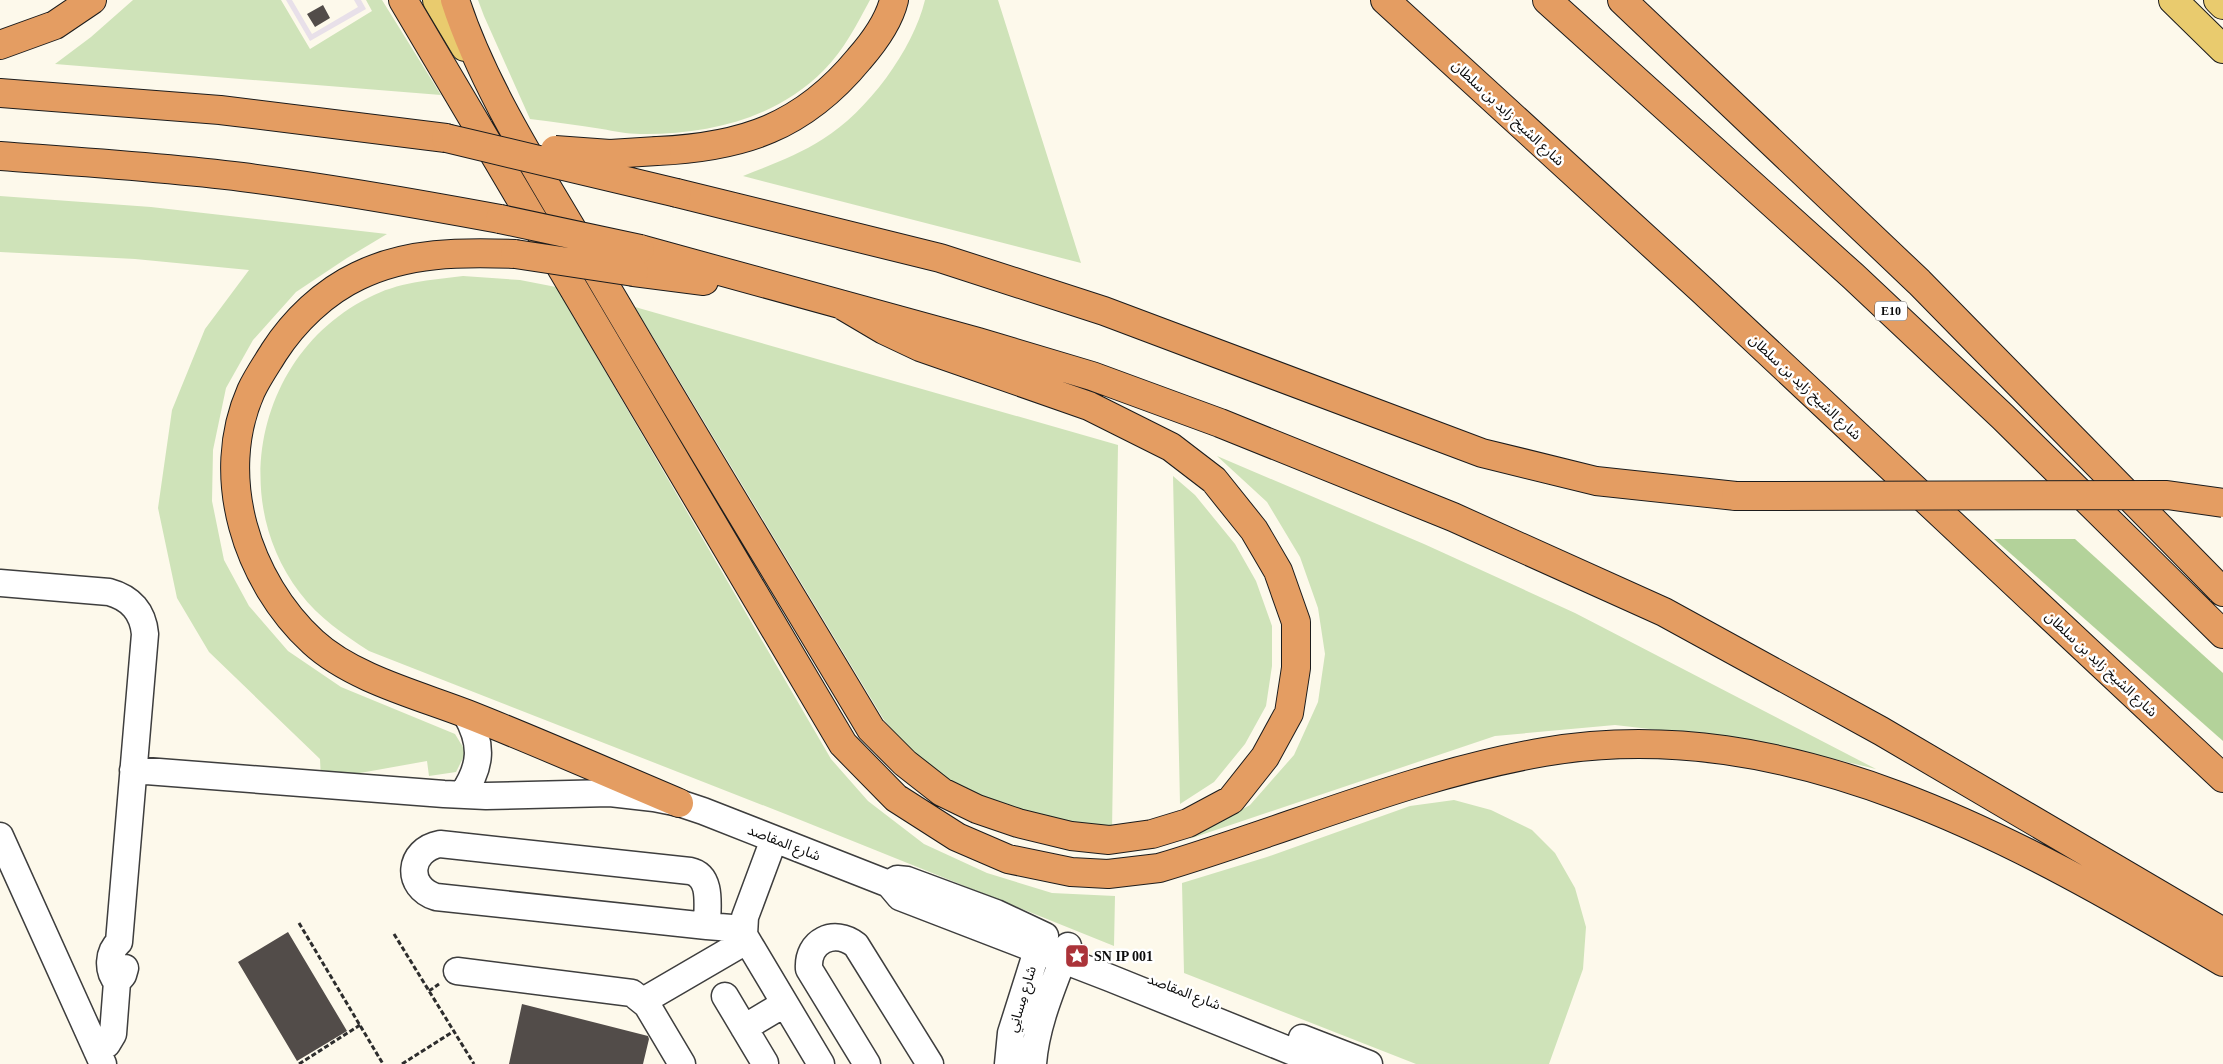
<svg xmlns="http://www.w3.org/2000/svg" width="2223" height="1064" font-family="'Times New Roman','Noto Sans Arabic',serif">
  <rect width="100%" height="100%" fill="#fdf9eb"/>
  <path fill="#e8e0e9" d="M 286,0 L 292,0 L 312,34 L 358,7 L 354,0 L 361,0 L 366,9 L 310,41 Z"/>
  <path fill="#cfe3b9" d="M 133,0 L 281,0 L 310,49 L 372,11 L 366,0 L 382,0 L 441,95 L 55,64 L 91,37 Z
    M 478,0 L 870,0 C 857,24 844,50 824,70 C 776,119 707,135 640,134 C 627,134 614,131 602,129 C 578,125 554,122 530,119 L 484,16 Z
    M 925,0 L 998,0 L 1081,263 L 743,176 C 771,165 798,155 823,139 C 867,112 913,50 925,0 Z
    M 0,196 L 151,207 L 387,234 L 347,258 L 296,292 L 253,340 L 226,388 L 213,450 L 212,501 L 224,560 L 249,606 L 288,651 L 341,687 L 455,734 L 466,752 L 456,772 L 429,776 L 427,761 L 321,780 L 320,759 L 209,652 L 177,598 L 158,508 L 172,410 L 205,329 L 249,270 L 135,259 L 0,252 Z
    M 463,276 L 520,280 L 556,287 L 831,759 L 868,801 L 924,844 L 987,873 L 1052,893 L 1115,896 L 1114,946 L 793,817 L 369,651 C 343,634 319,618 300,593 C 226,496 260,352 368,298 C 398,282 430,280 463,276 Z
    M 635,307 L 1118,445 L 1112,831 L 1071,829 L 947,784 L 913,754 L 884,720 Z
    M 1217,456 L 1424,544 L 1575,613 L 1876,769 L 1763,742 L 1615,725 L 1495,736 L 1189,839 L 1250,805 L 1294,755 L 1318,702 L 1325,654 L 1318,608 L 1300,557 L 1267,502 Z
    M 1173,476 L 1195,495 L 1235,544 L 1256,581 L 1272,626 L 1272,666 L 1266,706 L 1245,744 L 1214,782 L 1180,804 Z
    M 1454,800 L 1491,810 L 1532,830 L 1555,853 L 1575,888 L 1586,927 L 1583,969 L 1549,1064 L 1416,1064 L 1184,973 L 1182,883 L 1267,857 L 1410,806 Z"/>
  <path fill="#b3d29a" d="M 1994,539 L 2075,539 L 2223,673 L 2223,741 Z"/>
  <path fill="#524c49" d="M 323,5 L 330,18 L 315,27 L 307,14 Z
    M 288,932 L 347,1031 L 297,1061 L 238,962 Z
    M 522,1004 L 648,1036 L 649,1039 L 643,1064 L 509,1064 Z"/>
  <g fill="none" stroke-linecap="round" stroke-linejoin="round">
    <defs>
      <path id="minor" d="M 0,583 L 109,592 C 131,598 143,612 145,634 L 119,942 C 108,952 107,971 117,982
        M 133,770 L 444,794 L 486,796 L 610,793 L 654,798 L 679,803 L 703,811 L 889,884 L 900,897 L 1110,978 L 1323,1064
        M 462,795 C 482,766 483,744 466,714
        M 0,836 L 103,1064
        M 774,839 L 745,917 L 744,935 L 821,1064
        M 889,884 L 897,879 L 907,880 L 996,913 L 1045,936
        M 707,926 C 707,907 713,876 690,871 L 440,844 C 408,850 405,887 436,897 L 707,926 L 744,929
        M 457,971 L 632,993 L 647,1005 L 682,1064
        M 725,996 L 765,1063
        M 643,1001 L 746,941
        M 744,1028 L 784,1004
        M 1302,1038 L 1369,1064
        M 97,1051 L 107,1044 L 113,1034 L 117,982 L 123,975 L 125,968
        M 867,1064 L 809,969 C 807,941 834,928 856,945 L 930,1064
        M 1008,1064 L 1011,1033 L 1042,935
        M 1033,1064 C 1036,1023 1054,984 1068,946"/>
      <path id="major" d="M 437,0 L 465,47
        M 2173,0 L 2223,49
        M 2218,0 L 2223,5"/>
      <path id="highway" d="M 403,0 L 843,744 L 896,798 L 957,837 L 1008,859 L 1071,872 L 1108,874 L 1159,868 C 1287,830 1412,775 1544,752 C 1790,710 2020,842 2223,962
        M 455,0 C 484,90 542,177 589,258 C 681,416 777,572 871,729 L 905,763 L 942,792 L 977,809 L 1018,823 L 1071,836 L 1109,840 L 1152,834 L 1188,823 L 1231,800 L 1265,757 L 1289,713 L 1296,668 L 1296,622 L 1278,571 L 1254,530 L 1214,480 L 1171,447 L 1089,406 L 920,347 L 884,330 L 840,304
        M 1385,0 L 1702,290 L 2223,778
        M 1547,0 L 1853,276 L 2003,417 L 2223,634
        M 1622,0 L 1919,282 L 2223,592
        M 0,45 L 55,25 L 92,0
        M 0,93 L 220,110 L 446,138
        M 657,151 C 743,147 803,127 859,59 C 873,43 889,21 894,0
        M 0,156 C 81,162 161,167 242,177 C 328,188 414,203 500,219
        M 677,193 L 940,258 L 1104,311 L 1482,453 L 1596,481 L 1736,496
        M 640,249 L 978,342 L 1092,376 L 1220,423 L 1453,517 L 1664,612 L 1881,731 L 2223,932
        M 515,254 C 461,252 407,252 358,276 C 324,292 294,321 274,352 C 266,365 257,378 251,391 C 213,477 247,581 313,642 C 352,678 418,695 467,714 C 538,742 608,773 679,803
        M 634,272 L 704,281"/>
    </defs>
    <use href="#minor" stroke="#3e3e3e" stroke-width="29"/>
    <use href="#major" stroke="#1c1c1c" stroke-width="30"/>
    <use href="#highway" stroke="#1c1c1c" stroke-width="30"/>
    <path stroke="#2d2d2d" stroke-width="3" stroke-dasharray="5 2.5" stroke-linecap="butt" d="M 299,923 L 383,1064
      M 394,934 L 474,1064
      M 429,991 L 439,984
      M 299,1064 L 360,1025
      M 402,1064 L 454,1031"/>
    <use href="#minor" stroke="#fff" stroke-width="26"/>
    <use href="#major" stroke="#e9cb6e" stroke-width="28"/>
    <use href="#highway" stroke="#e49d62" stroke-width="28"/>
    <defs>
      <path id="highway-bridge" d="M 446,138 L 677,193
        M 555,150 L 610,154 L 657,151
        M 500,219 L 640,249
        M 515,254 L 634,272
        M 1736,496 L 2167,495 L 2223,503"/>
    </defs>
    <use href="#highway-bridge" stroke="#1c1c1c" stroke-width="30" stroke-linecap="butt"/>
    <use href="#highway-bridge" stroke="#e49d62" stroke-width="28"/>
  </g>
  <defs>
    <symbol id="sight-square" viewBox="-11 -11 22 22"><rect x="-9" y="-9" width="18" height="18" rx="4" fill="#ab3339" stroke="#fff"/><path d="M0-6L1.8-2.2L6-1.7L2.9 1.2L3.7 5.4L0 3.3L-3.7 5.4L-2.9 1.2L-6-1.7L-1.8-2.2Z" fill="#fff"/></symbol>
  </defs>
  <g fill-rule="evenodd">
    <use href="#sight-square" x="1063" y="942" width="28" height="28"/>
  </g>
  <g text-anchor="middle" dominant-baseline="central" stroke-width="5" stroke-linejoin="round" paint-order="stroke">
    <rect fill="#fff" stroke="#545454" stroke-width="1" x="1875" y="301.5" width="32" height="19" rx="4"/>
    <g font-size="12" font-weight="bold" fill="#0b0b0b">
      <text x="1891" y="311">E10</text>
    </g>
    <g font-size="14" fill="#0b0b0b" stroke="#fff">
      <text transform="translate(1508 113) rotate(43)">شارع الشيخ زايد بن سلطان</text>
      <text transform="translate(1805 387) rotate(43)">شارع الشيخ زايد بن سلطان</text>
      <text transform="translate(2101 664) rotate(43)">شارع الشيخ زايد بن سلطان</text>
      <text transform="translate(784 843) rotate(21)">شارع المقاصد</text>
      <text transform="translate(1184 992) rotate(21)">شارع المقاصد</text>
      <text transform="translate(1022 999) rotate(-73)">شارع مِسانِي</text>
    </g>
    <g font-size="14" font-weight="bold" fill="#0b0b0b" stroke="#fff" text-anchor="start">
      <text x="1094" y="956">SN IP 001</text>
    </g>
  </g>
</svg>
